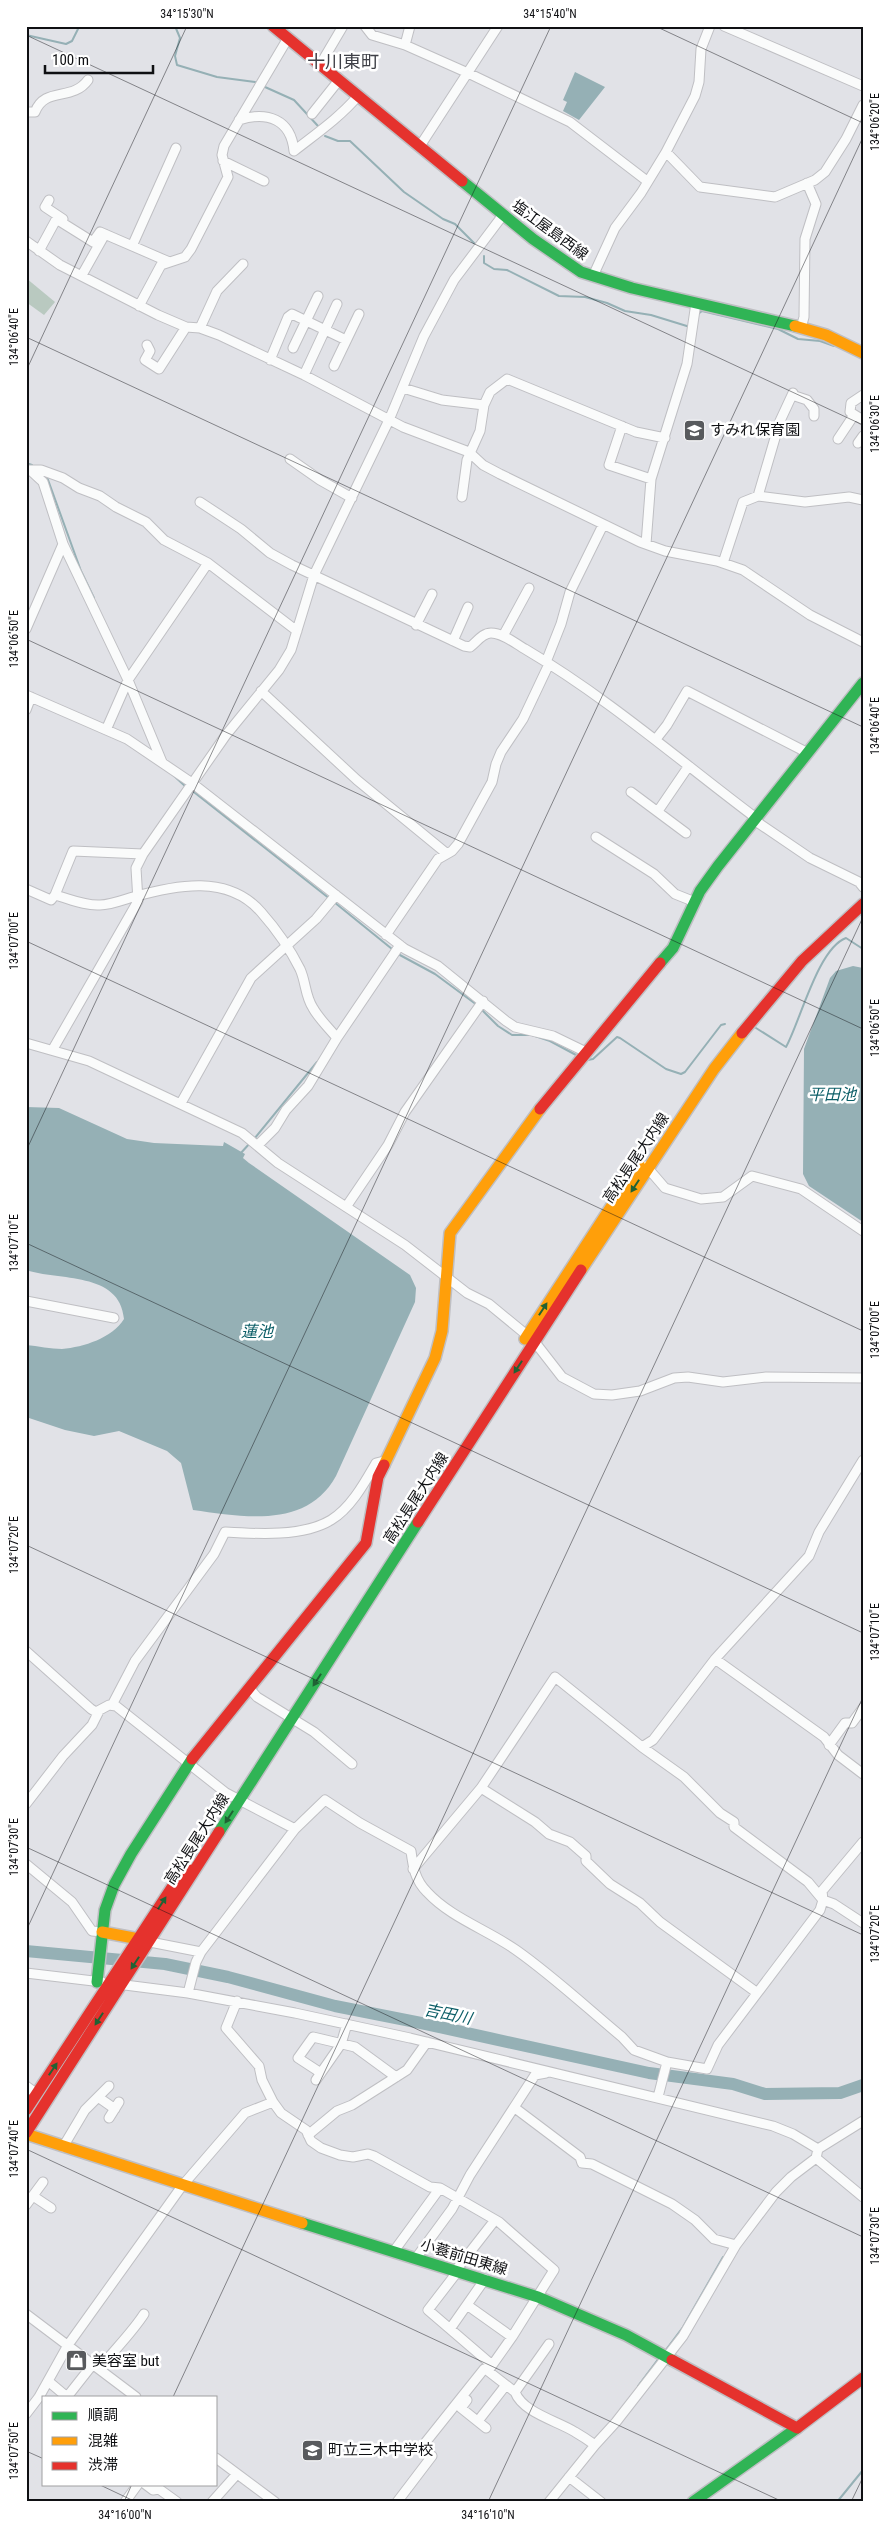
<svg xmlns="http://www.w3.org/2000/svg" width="889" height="2528" font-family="'Roboto Condensed','Noto Sans JP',sans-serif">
  <rect width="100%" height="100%" fill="#e1e2e7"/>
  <path fill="#b9c9c0" d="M 26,278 L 55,302 L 44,315 L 26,302 Z"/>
  <path fill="#95b0b5" d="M 575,72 L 605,87 L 579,120 L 563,111 L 567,102 L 563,100 Z
    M 853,966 L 863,968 L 863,1222 L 809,1186 L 803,1174 L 804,1049 L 830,978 L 836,971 Z
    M 26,1107 L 59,1108 L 127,1139 L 154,1143 L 223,1146 L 224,1142 L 245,1154 L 243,1158 L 249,1163 L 410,1275 L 416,1288 L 415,1302 L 336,1476 C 307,1529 244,1517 193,1510 L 181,1463 L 167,1451 L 119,1431 L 94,1436 L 65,1430 L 26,1417 L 26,1345 C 38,1346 51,1349 62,1349 C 84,1347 112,1338 124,1319 C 120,1271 58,1281 26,1270 Z"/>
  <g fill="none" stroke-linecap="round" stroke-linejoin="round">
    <path stroke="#95b0b5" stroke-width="2" d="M 175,26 L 180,38 L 175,56 L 177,65 L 217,77 L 255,82
      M 26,35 L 66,44 L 72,41 L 79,27 L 94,28 L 97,26
      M 265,87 L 294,100 L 318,126
      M 325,136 L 338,141 L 350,141 L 404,192 L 443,219 L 455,224 L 476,245
      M 484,256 L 484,263 L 494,269 L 507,270 L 559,296 L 585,297 L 607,303 L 625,311 L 651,315 L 690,327
      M 698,314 L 702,311 L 778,329 L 798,339 L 820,341 L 834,346
      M 26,463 L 32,465
      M 47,477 L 81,571 L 94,598
      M 172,774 L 186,787
      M 190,789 L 330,899
      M 334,902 L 392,949
      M 398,954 L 435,974 L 477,1005
      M 481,1009 L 498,1026 L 512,1035 L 532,1035 L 550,1041 L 576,1055
      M 756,1028 L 786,1047 C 800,1022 818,948 846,938 L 863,949
      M 588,1060 L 593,1059 L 617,1037 L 620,1038 L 666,1069 L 681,1074 L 685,1072 L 721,1025 L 725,1024
      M 254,1139 L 317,1062
      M 240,1154 L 250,1143
      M 665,2351 L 683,2327 L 723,2257
      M 638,2386 L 659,2358
      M 837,2502 L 863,2470"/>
    <path stroke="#95b0b5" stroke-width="12" d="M 26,1951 L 165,1964 L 228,1977 L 335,2006 L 421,2023 L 649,2073 L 733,2084 L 765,2094 L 840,2093 L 863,2085"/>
    <defs>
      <path id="street" d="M 365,26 L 372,35 L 405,45 L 468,73 L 570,122 L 647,181
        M 724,26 L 863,86
        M 405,45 L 410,26
        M 320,65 L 343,26
        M 26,112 L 35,112 C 45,86 72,102 88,80
        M 312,114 L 339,80
        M 239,120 C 267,111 291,119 294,151 C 317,133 339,118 358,96
        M 420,146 L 498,26
        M 666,152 L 700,187 L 775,197 L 815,180 L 825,172 L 846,139 L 863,105
        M 223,161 L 264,181
        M 49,200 L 45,207 L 63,219
        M 63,219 L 61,222 L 93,242 L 100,232 L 167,261
        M 26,241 L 60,265 L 158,315 L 186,327 L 200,328 L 219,335 L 304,375 L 403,427 L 469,452 L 483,465 L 500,474 L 640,542 L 665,551 L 717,561 L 743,570 L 810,615 L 863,642
        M 133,244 L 176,148
        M 39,251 L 58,216
        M 82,275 L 105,234
        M 593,276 L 615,228 L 641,193 L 666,152 L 695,96 L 699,82 L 701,49 L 710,26
        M 139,306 L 161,265 L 185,257 L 191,249 L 228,177 L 222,155 L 224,146 L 288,38
        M 200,328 L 217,291 L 243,264
        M 801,328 L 804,317 L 805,239 L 816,204 L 807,183
        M 147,345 L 150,351 L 145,360 L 159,369 L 186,327
        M 293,348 L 318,296
        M 270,360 L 288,317 L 292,314 L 346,340
        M 334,366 L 359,314
        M 304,375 L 337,304
        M 403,388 L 442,400 L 484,405
        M 792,395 L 807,400 L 814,409 L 814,416
        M 863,395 L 851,403 L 850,412 L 863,420
        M 622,426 L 609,465 L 651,479
        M 838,439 L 854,415
        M 858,443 L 863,436
        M 290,459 L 320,480 L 352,498
        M 27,470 L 41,470 L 63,478 L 79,488 L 100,496 L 116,507 L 146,522 L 164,540 L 208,563 L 297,631
        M 30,470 L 43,482 L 63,544 L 128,680 L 162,762
        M 758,496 L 805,502 L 849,497 L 863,500
        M 462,497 L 467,460 L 480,431 L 484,405 L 490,392 L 507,379 L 636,432 L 665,438
        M 200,502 L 241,529 L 270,553 L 292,565 L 464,646 L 470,647 C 477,642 482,633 491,633 C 503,633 516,644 525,649 C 608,698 680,761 756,818
        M 646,544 L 651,479 L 687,364 L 696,303
        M 723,563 L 743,502 L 758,496 L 780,421 L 793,393
        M 416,625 L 432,594
        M 26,629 L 63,544
        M 503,636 L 529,588
        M 453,641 L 468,607
        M 546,662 L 561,624 L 570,592 L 603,525
        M 261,691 L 357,780 L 446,853
        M 26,695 L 127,739 L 192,783 L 405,949 L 438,966 L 506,1021 L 515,1027 L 553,1036 L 586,1052
        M 26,710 L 31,697
        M 106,730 L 128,680 L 208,563
        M 656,739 L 667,725 L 687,691 L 808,753
        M 631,792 L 686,833
        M 658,811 L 688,767
        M 754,820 L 810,858 L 859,882 L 863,887
        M 596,837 L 654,874 L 675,894 L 695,902
        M 26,889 L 51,900 L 55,895 C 70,899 85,906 100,905 C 110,905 123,900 133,897 C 176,885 228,874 261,912 C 276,929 290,949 300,969 C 306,982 305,996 313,1008 C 319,1019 329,1028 337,1038
        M 55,895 L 73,851 L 143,854
        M 386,935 L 438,859 L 452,851 L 458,844 L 492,782 L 496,764 L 501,752 L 523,719 L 549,664
        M 26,1043 L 89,1061 L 242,1133 L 278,1163 L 405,1245 L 467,1293 L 489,1304 L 534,1341 L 562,1377 L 594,1394 L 612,1395 L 640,1391 L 674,1378 L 688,1377 L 723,1382 L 766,1377 L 863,1378
        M 53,1049 L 138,901 L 136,868 L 143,854 L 226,735 L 279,670 L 291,650 L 314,575 L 389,420 L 424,336 L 454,280 L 503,215
        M 181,1103 L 251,978 L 316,919 L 336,895
        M 258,1145 L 275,1128 L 286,1110 L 308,1086 L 337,1038 L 400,945
        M 646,1166 L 665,1188 L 701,1199 L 723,1197 L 752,1176 L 801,1189 L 863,1231
        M 346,1207 L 388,1145 L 405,1112 L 483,1001
        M 26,1301 L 114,1318
        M 26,1651 L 91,1709 L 96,1712 L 109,1705 L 116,1706 L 226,1793 L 295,1829
        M 715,1659 L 824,1737 L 838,1755 L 863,1774
        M 250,1689 L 257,1697 L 314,1732 L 352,1764
        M 112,1705 L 135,1661 L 214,1554 L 225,1532 C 257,1534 303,1537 331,1520 C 351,1508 365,1482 376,1463 L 384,1461
        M 829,1745 L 845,1723 L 852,1723 L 863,1708
        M 642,1747 L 653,1740 L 715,1659 L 809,1556 L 819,1532 L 863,1460
        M 481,1788 L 535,1822 L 549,1834 L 570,1842 L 586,1856 L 586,1861 L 610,1884 L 640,1903 L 660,1922 L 756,1992
        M 26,1804 L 63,1756 L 92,1725 L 99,1711
        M 26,1864 L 72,1902 L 92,1931 L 102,1932
        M 413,1869 L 481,1788 L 555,1677 L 642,1747 L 684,1777 L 720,1813 L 734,1822 L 734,1827 L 808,1882 L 823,1900 L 834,1904 L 863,1923
        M 145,1941 L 201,1952
        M 26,1973 L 102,1982
        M 117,1984 L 188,1993 L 295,2013 L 410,2038 L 773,2126 L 793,2134 L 818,2149 L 816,2158 L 863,2197
        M 188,1993 L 196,1962 L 201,1952 L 295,1829 L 325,1800 L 360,1823 L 411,1851 C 413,1867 415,1880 427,1892 C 451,1918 488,1930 516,1950 C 553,1976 587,2008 622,2037 L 634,2050 L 667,2062 L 707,2069 L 718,2045 L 820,1910 L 823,1900 L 822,1891 L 863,1842
        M 237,2001 L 226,2028 L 259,2066 L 262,2080 L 273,2102 L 281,2113 L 306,2130 L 311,2141 L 321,2148 L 340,2155 L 353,2157 L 368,2154 L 374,2156 L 430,2187 L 440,2188 L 499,2222 L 554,2270 L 512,2337 L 488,2371 L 484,2369 L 421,2448 L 432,2456 L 397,2502
        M 321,2073 L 298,2058 L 313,2037 L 355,2047 L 396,2077
        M 316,2080 L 341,2044 L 347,2024
        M 26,2086 L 37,2094
        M 98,2097 L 115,2109
        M 658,2097 L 667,2062
        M 515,2108 L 580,2157 L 582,2163 L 592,2164 L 672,2204 L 695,2220 L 714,2239 L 736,2245
        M 109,2118 L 119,2102
        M 308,2135 L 337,2111 L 352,2105 L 407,2070 L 427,2042
        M 63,2147 L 85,2110 L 109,2086
        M 818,2149 L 863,2121
        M 33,2196 L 51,2208
        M 26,2205 L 43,2182
        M 394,2251 L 440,2188
        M 416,2258 L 452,2209 L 470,2175 L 535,2075 L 546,2073
        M 456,2270 L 495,2220
        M 458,2271 L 428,2310 L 492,2365
        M 467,2305 L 512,2337
        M 26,2314 L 136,2397
        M 450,2329 L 485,2279
        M 99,2369 C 114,2350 131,2334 144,2314
        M 488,2371 L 515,2392 L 549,2344
        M 48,2381 L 67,2397
        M 515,2392 C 523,2413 558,2421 575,2432 C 582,2436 588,2440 595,2445
        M 67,2397 L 93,2364
        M 467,2400 L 461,2408 L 486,2428
        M 26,2414 L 39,2397 L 68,2345 L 182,2186 L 245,2113 L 273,2102
        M 478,2421 L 506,2385
        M 216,2458 L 275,2502
        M 569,2477 L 601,2502
        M 145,2484 L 153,2490 L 159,2489 L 177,2502
        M 125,2502 L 138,2484
        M 212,2502 L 237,2474
        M 549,2502 L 595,2445 L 616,2422 L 683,2336 L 736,2245 L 776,2192 L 791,2177 L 816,2158"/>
      <path id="fast" d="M 462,181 L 533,239 L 581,272 L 632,288 L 795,326
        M 660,963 L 673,948 L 700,891 L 718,866 L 863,683
        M 219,1832 L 418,1522
        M 97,1982 L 105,1910 L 114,1885 L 131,1854 L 192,1759
        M 302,2223 L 538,2297 L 626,2335 L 672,2360
        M 693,2502 L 797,2428"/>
      <path id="slow" d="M 795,326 L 826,335 L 863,353
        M 581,1270 L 714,1069 L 742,1033
        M 525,1339 L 639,1164
        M 384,1465 L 435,1358 L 442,1331 L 450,1233 L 540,1109
        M 102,1932 L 139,1939
        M 26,2134 L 302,2223"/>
      <path id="jam" d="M 273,26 L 462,181
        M 742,1033 L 802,961 L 863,904
        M 540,1109 L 660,963
        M 418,1522 L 581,1270
        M 192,1759 L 366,1543 L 378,1477 L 384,1465
        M 26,2110 L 186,1866
        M 26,2133 L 219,1832
        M 672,2360 L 797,2428 L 863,2378"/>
    </defs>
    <use href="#street" stroke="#bfbfc3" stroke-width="11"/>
    <use href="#fast" stroke="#bfbfc3" stroke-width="14"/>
    <use href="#slow" stroke="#bfbfc3" stroke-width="14"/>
    <use href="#jam" stroke="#bfbfc3" stroke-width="14"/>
    <use href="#street" stroke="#fafbfb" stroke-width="9"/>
    <use href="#fast" stroke="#30b455" stroke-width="11"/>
    <use href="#slow" stroke="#ff9f0a" stroke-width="11"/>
    <use href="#jam" stroke="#e5322d" stroke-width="11"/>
  </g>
  <defs><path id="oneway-solid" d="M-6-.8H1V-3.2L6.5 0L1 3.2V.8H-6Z" transform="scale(1.25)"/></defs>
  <g fill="#206234">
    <use href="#oneway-solid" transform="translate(635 1186) rotate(123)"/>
    <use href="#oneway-solid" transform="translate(543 1309) rotate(-57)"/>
    <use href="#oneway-solid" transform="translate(518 1367) rotate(123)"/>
    <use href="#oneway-solid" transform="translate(317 1680) rotate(123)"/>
    <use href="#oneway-solid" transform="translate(229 1817) rotate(123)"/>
    <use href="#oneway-solid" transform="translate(162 1903) rotate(-57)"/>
    <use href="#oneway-solid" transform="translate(135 1963) rotate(123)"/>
    <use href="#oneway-solid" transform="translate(99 2019) rotate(123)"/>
    <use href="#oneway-solid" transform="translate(53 2069) rotate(-56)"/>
  </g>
  <path fill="none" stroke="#0f1013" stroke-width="1" stroke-opacity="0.45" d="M 655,26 L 863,123M 26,35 L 863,425M 26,337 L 863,727M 26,371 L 187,26M 26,639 L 863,1029M 26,941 L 863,1331M 26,1151 L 551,26M 26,1243 L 863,1633M 26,1545 L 863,1935M 26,1847 L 863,2237M 26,1931 L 863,137M 26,2149 L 783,2502M 173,2397 L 863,917M 26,2451 L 44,2459M 98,2484 L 136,2502M 124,2502 L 132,2484M 488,2502 L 863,1697M 851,2502 L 863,2477"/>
  <defs>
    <symbol id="school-square" viewBox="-11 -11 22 22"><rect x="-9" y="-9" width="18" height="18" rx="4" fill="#585a5d" stroke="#fff"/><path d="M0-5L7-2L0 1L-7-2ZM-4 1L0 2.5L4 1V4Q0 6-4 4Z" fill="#fff"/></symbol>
    <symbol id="shop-square" viewBox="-11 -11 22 22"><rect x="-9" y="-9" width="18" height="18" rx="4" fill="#585a5d" stroke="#fff"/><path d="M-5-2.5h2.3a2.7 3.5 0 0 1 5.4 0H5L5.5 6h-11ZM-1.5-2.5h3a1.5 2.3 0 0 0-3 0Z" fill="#fff"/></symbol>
  </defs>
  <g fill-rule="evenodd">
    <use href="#school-square" x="682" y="418" width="25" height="25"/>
    <use href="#shop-square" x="64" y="2348" width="25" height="25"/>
    <use href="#school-square" x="300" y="2438" width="25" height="25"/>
  </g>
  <g text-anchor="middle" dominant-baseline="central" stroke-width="5" stroke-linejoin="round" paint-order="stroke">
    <g font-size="15" fill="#0f1013" stroke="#fff">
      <text transform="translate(550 230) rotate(36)">塩江屋島西線</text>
      <text transform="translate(636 1158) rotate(-56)">高松長尾大内線</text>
      <text transform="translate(416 1498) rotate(-57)">高松長尾大内線</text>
      <text transform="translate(197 1839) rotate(-57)">高松長尾大内線</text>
      <text transform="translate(464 2257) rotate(17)">小蓑前田東線</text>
    </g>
    <g font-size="15" fill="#0f1013" stroke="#fff" text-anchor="start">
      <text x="710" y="430">すみれ保育園</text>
      <text x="92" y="2361">美容室 but</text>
      <text x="328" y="2450">町立三木中学校</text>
    </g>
    <g font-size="16" font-style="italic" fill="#0c5e67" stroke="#fff">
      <text x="832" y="1094">平田池</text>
      <text x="257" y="1331">蓮池</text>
      <text transform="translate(448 2014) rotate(12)">吉田川</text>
    </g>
    <g font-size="18" fill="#3f4047" stroke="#fff">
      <text x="343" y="61">十川東町</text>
    </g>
  </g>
  <rect width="889" height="2528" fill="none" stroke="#ffffff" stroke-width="55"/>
  <rect x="42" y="2396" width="175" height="90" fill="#ffffff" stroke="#9f9fa1"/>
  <rect x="52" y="2412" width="25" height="8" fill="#30b455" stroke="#9f9fa1"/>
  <text x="88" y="2420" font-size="15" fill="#0f1013">順調</text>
  <rect x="52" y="2437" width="25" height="8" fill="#ff9f0a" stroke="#9f9fa1"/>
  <text x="88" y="2446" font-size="15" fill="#0f1013">混雑</text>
  <rect x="52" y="2462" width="25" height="8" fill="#e5322d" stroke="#9f9fa1"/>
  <text x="88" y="2470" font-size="15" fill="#0f1013">渋滞</text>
  <path d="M45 65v8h108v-8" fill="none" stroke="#0f1013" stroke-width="2.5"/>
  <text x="52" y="65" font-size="15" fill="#0f1013" stroke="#ffffff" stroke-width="4" paint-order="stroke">100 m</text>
  <rect x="28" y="28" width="834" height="2472" fill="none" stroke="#0f1013" stroke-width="2"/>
  <g font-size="12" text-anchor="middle" fill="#0f1013">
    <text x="187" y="18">34°15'30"N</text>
    <text x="550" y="18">34°15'40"N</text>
    <text transform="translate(875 122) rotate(-90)" y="4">134°06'20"E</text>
    <text transform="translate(14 337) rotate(-90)" y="4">134°06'40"E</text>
    <text transform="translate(875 424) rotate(-90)" y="4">134°06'30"E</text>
    <text transform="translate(14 639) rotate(-90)" y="4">134°06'50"E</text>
    <text transform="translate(875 726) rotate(-90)" y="4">134°06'40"E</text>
    <text transform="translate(14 941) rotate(-90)" y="4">134°07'00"E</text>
    <text transform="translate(875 1028) rotate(-90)" y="4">134°06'50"E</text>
    <text transform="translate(14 1243) rotate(-90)" y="4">134°07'10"E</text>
    <text transform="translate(875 1330) rotate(-90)" y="4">134°07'00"E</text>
    <text transform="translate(14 1545) rotate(-90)" y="4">134°07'20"E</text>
    <text transform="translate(875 1632) rotate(-90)" y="4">134°07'10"E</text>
    <text transform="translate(14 1847) rotate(-90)" y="4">134°07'30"E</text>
    <text transform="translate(875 1934) rotate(-90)" y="4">134°07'20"E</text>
    <text transform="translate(14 2149) rotate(-90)" y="4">134°07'40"E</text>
    <text transform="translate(875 2236) rotate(-90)" y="4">134°07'30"E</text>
    <text transform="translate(14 2451) rotate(-90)" y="4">134°07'50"E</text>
    <text x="125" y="2519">34°16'00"N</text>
    <text x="488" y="2519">34°16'10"N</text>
  </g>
</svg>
